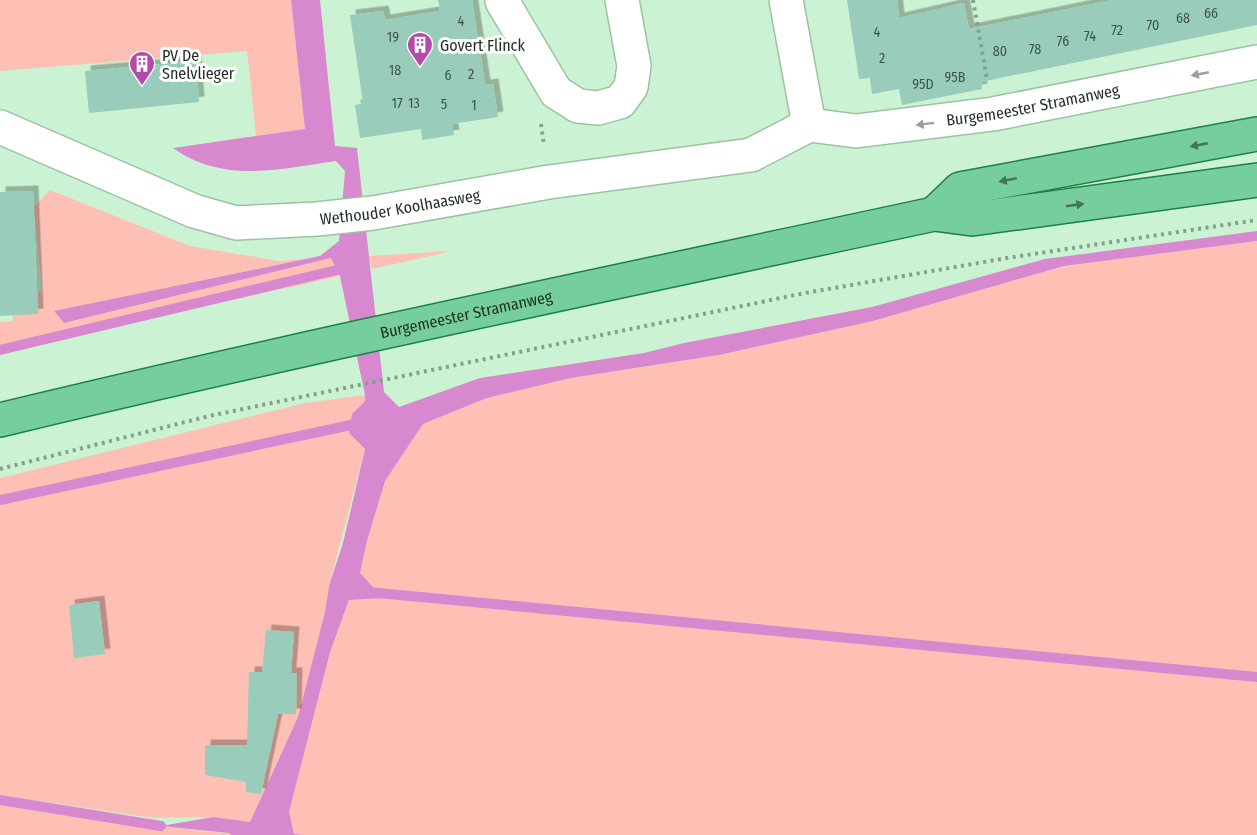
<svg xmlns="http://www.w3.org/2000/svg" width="1257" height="835" font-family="'Fira Sans Condensed',sans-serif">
  <defs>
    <filter id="shadow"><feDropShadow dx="5.5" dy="-5.5" stdDeviation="0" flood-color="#0004"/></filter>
  </defs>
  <rect width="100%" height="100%" fill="#cbf3d3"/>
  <path fill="#fec0b5" d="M 0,0 L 291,0 L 305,129 L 256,136 L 247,51 L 0,71 Z
    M 50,190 L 190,246 L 279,261 L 306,259 L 55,311 L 64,323 L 331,258 L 340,276 L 0,352 L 0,322 L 13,321 L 11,294 L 42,291 L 34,207 Z
    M 1257,241 L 1257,835 L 258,835 L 360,573 L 367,541 L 385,481 L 423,424 L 487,398 L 571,378 L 719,355 L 873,321 L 1064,266 Z
    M 452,251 L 372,269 L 369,256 Z
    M 365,395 L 365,401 L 352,414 L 349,433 L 365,449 L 329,586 L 325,612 L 298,717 L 250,822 L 209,817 L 153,818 L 0,795 L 0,478 L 305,403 Z
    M 0,802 L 89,813 L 161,826 L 243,835 L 0,835 Z"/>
  <path fill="#d888cf" d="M 291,0 L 320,0 L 335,146 L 357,148 L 384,392 L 399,407 L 480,378 L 644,353 L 684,343 L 872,307 L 1045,259 L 1257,231 L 1257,241 L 1064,266 L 873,321 L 719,355 L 571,378 L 487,398 L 423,424 L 385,481 L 367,541 L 360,573 L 383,598 L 349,600 L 330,652 L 289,812 L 294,834 L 302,835 L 231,835 L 229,833 L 161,826 L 213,817 L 250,822 L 298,717 L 325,612 L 329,586 L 343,543 L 365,449 L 349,433 L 352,414 L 365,401 L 365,395 L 340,276 L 331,258 L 64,323 L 54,311 L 320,256 L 339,241 L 345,171 L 336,161 C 279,169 224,184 173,148 L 305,129 Z"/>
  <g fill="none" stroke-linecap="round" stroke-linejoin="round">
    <path stroke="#d888cf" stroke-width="10" d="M 0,350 L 337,270
      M 0,500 L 351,425
      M 368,592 L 1257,677
      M 0,800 L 161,826"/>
  </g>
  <path fill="#99ccba" filter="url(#shadow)" d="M 438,0 L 472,0 L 485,85 L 493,84 L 498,117 L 452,124 L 454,135 L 422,140 L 421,129 L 360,138 L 355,105 L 363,103 L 350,15 L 383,11 L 385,20 L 440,11 Z
    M 847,0 L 897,0 L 899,18 L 964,3 L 969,29 L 1112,0 L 1257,0 L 1257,25 L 981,82 L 982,89 L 902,105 L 899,89 L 872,94 L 870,78 L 859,79 Z
    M 196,61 L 199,102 L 89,113 L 85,71 Z
    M 33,191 L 38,314 L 0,316 L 0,192 Z
    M 99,601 L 105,654 L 74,658 L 69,605 Z
    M 266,630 L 294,632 L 291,673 L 297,673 L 296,714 L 278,714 L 261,794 L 246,792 L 246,782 L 205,775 L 205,745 L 247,745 L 249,672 L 262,672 Z"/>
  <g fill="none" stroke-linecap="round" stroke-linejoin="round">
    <defs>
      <g id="minor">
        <path d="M 786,0 L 809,125"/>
        <path d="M 502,1 L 556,92 L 578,106 L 598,108 L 620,102 L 631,87 L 634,66 L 622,0"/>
        <path id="s1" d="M 809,125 L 856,131 L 993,114 L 1257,62"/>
        <path id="s2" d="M 0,127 L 194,211 L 236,223 L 317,219 L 373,213 L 549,182 L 751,155 L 809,125"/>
      </g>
      <g id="major">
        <path d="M 934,214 L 960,189 L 1257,134"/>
        <path id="s3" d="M 0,420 C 310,345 622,281 934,214 L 972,219 L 1257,180"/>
      </g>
    </defs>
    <use href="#minor" stroke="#9cc2a4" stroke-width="36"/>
    <use href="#major" stroke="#1b8145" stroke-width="36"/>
    <path stroke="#83a189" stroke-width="4" stroke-dasharray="3 4.5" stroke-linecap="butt" d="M 973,0 L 987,79
      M 541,124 L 544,146
      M 0,469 L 209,416 L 805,293 L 1007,258 L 1257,220"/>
    <use href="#minor" stroke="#fff" stroke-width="33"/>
    <use href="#major" stroke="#75ce9b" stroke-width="33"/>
  </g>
  <defs><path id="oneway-solid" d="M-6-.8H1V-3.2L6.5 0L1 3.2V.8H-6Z" transform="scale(1.5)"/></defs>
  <g fill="#9aa09b">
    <use href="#oneway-solid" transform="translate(1200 74) rotate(169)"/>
    <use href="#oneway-solid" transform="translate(925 124) rotate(173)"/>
  </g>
  <g fill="#457558">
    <use href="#oneway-solid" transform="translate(1199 145) rotate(169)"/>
    <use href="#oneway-solid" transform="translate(1008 180) rotate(169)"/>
    <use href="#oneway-solid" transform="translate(1075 205) rotate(-8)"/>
  </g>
  <defs>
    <symbol id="building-pin" viewBox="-11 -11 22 30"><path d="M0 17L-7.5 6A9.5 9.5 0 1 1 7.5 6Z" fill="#b44aab" stroke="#fff"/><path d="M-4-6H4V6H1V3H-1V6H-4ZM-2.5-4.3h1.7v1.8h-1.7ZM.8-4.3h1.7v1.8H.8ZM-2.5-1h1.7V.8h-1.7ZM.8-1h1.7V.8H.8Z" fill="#fff"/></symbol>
  </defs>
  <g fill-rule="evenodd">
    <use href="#building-pin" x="405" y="30" width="30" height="40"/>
    <use href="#building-pin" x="127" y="49" width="30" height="40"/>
  </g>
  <g text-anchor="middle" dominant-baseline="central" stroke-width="6" stroke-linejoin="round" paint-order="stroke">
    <g font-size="14" fill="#3d5547">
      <text x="1211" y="13">66</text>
      <text x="1183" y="18">68</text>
      <text x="461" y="21">4</text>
      <text x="1153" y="25">70</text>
      <text x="1117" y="30">72</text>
      <text x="877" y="32">4</text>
      <text x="1090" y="36">74</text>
      <text x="393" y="37">19</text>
      <text x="1063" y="41">76</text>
      <text x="1035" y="49">78</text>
      <text x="1000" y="51">80</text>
      <text x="882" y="58">2</text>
      <text x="395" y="70">18</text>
      <text x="471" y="74">2</text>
      <text x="448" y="75">6</text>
      <text x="955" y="77">95B</text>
      <text x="923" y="84">95D</text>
      <text x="397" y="103">17</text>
      <text x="414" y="103">13</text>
      <text x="444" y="104">5</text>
      <text x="474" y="105">1</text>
    </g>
    <g font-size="16" fill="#1e2d21" stroke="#fff" text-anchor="start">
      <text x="440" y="45">Govert Flinck</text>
      <text x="162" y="55">PV De<tspan x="162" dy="18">Snelvlieger</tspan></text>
    </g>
    <g font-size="16" fill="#1e2d21" stroke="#fff">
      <text stroke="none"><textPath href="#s1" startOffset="226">Burgemeester Stramanweg</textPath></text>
      <text stroke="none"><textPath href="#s2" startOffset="420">Wethouder Koolhaasweg</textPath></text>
      <text stroke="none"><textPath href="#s3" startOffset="478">Burgemeester Stramanweg</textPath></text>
    </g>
  </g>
</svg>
